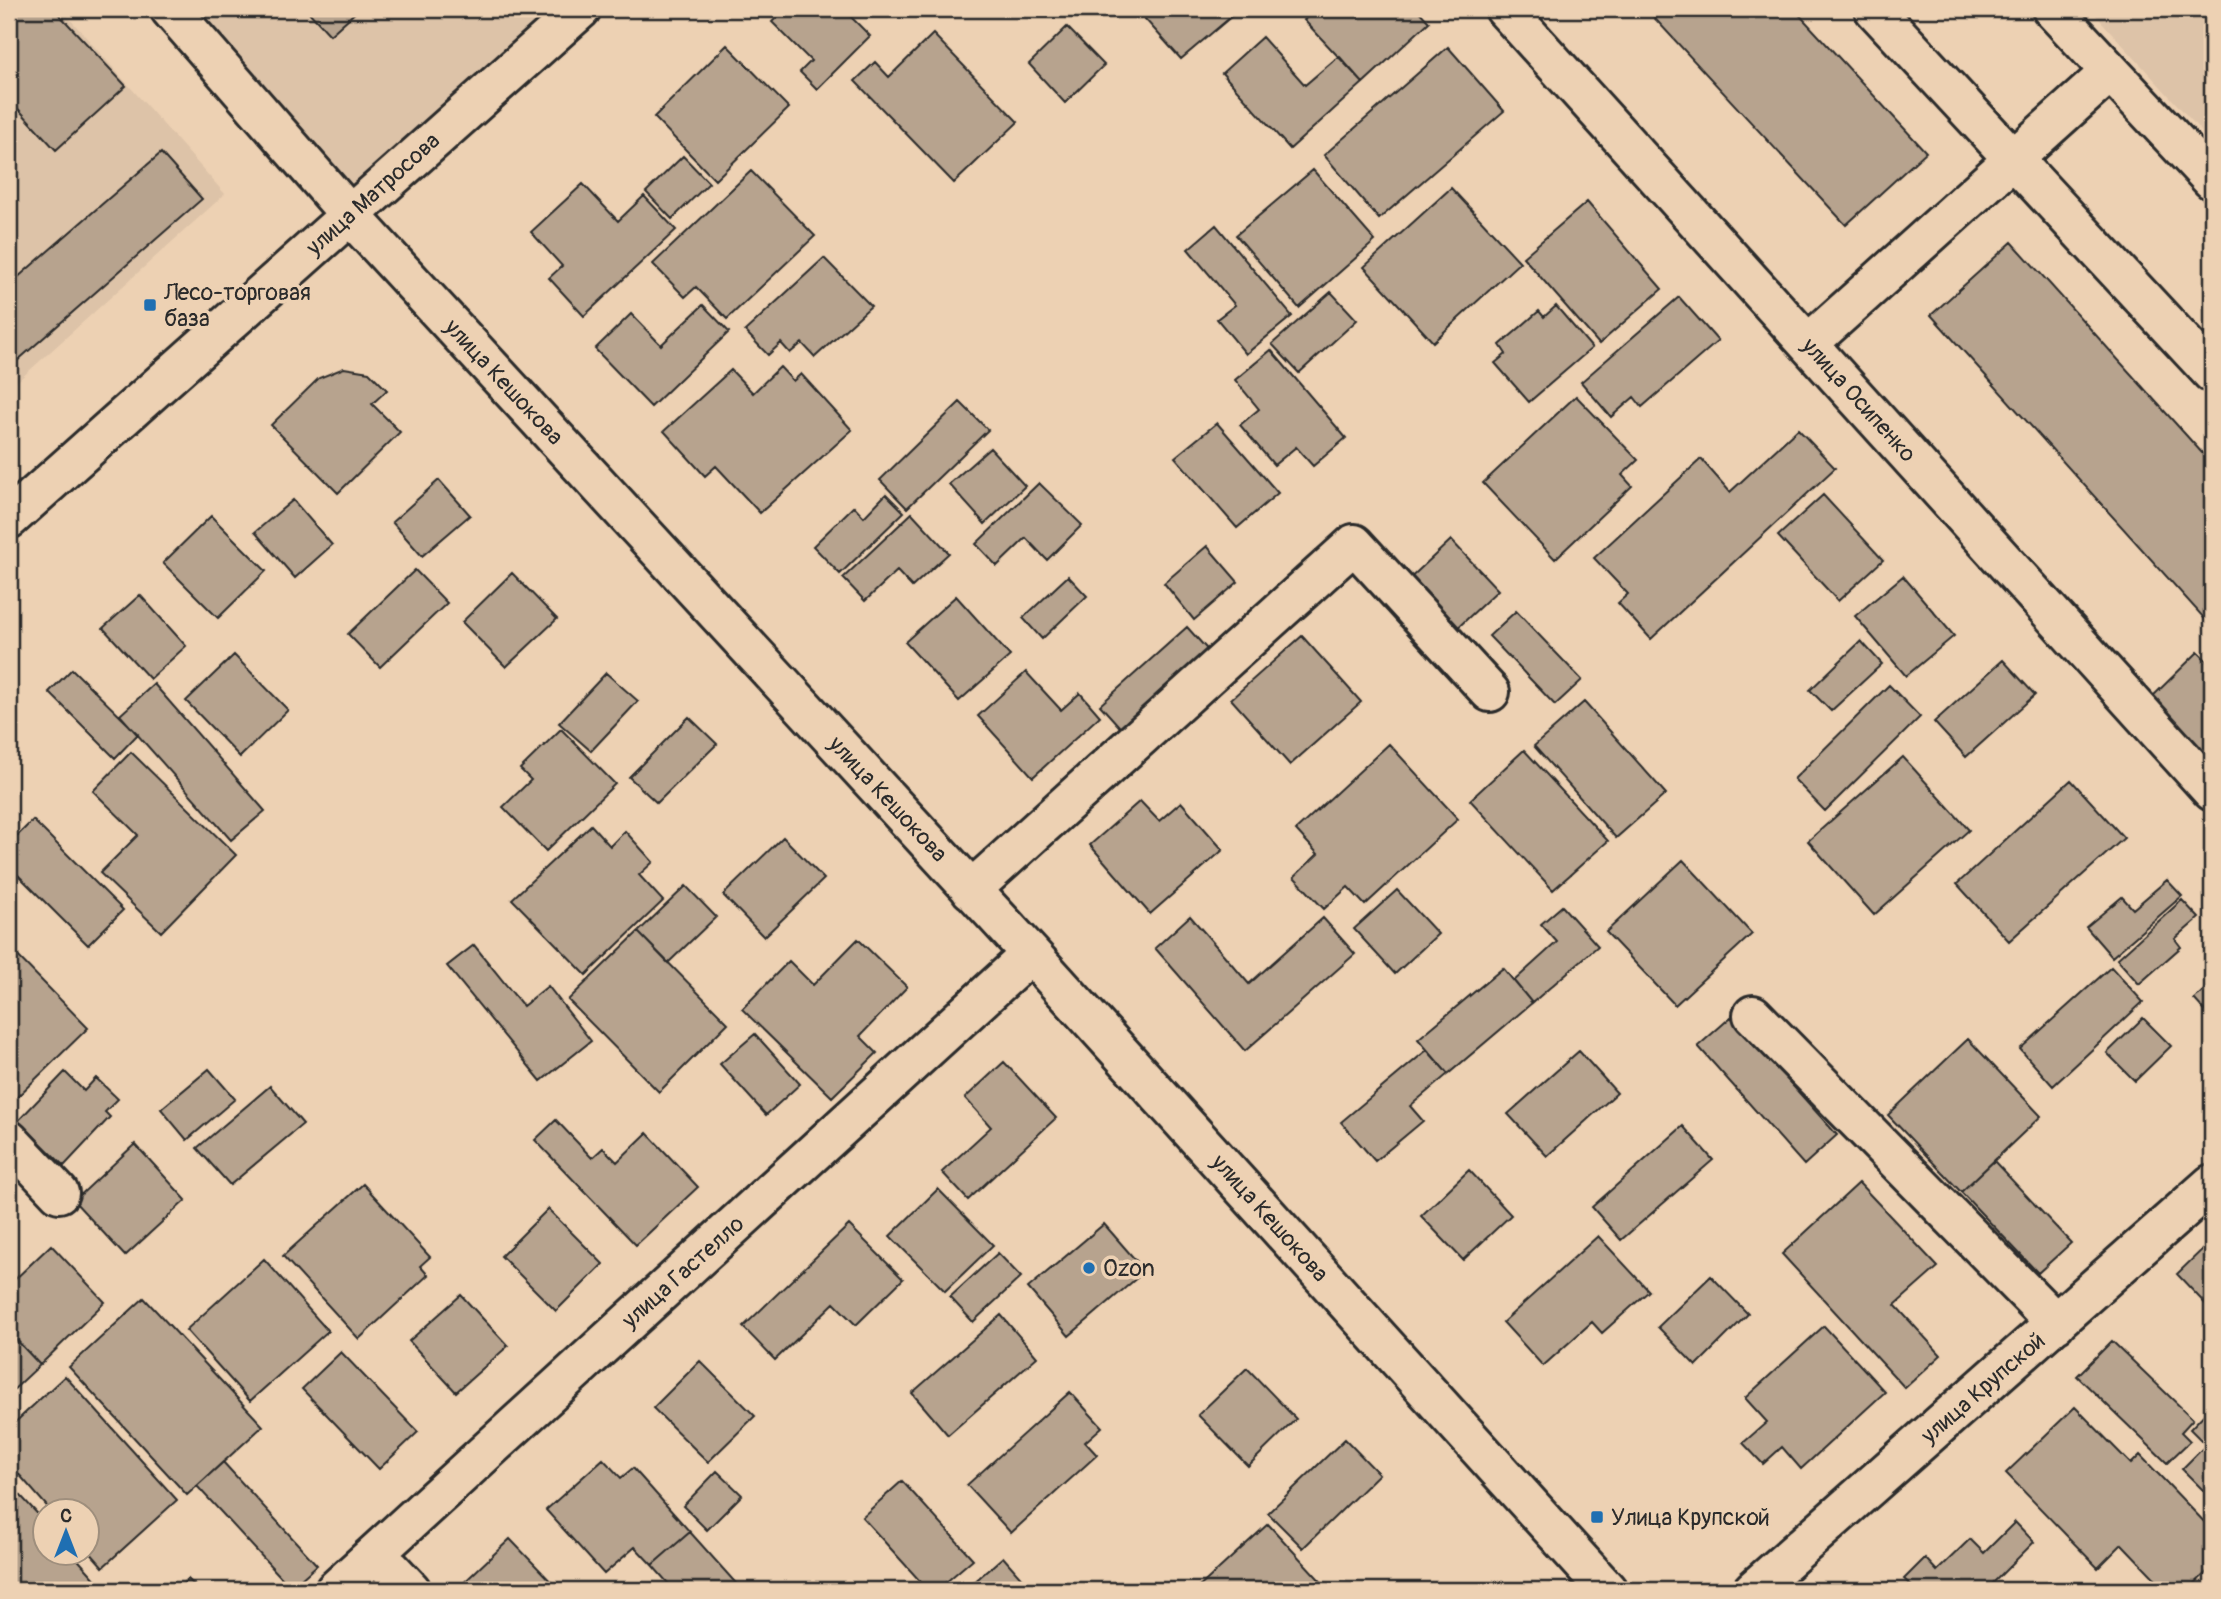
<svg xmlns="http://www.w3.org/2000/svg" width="2221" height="1599" font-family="Pangolin,sans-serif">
  <rect width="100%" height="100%" fill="#edd1b3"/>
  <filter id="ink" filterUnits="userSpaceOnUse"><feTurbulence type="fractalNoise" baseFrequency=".0143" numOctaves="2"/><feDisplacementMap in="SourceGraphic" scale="14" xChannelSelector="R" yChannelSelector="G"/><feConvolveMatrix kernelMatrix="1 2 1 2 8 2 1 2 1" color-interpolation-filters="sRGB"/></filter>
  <g filter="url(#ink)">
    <path fill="#ddc3a8" d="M 9,9 L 61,9 L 225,194 L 9,389 Z
      M 170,9 L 581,9 L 350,215 Z
      M 2090,9 L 2212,9 L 2212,143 Z"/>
    <path fill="#b7a38e" stroke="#2b2b2b" stroke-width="2" d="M 9,9 L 54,9 L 126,86 L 56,150 L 9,99 Z
      M 306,9 L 359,9 L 330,35 Z
      M 785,9 L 843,9 L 870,36 L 817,89 L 800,72 L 811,61 L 772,22 Z
      M 1136,9 L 1226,9 L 1232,16 L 1181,59 Z
      M 1316,9 L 1417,9 L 1429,22 L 1363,83 L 1304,20 Z
      M 1646,9 L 1794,9 L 1926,152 L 1846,225 Z
      M 1067,27 L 1104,65 L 1065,103 L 1029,64 Z
      M 933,34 L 1018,122 L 954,183 L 855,81 L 875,62 L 889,77 Z
      M 1262,37 L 1305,85 L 1339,56 L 1363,83 L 1290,149 L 1222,73 Z
      M 727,45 L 789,108 L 715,180 L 654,117 Z
      M 1448,47 L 1504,111 L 1379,219 L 1324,155 Z
      M 161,153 L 202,199 L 9,368 L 9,285 Z
      M 683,156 L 709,183 L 672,219 L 646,192 Z
      M 1313,170 L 1375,241 L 1299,308 L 1236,235 Z
      M 751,171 L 815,236 L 727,319 L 696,287 L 685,297 L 653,264 Z
      M 583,184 L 618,221 L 644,196 L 676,230 L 584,316 L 549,278 L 562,266 L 531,232 Z
      M 1451,188 L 1520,262 L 1433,342 L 1364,267 Z
      M 1587,202 L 1662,289 L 1599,344 L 1523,257 Z
      M 1216,225 L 1292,316 L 1246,354 L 1217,319 L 1235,305 L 1188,249 Z
      M 2012,242 L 2212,464 L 2212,627 L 1931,315 Z
      M 824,258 L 871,306 L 815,357 L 802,343 L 790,353 L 781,343 L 768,355 L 745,331 Z
      M 1331,292 L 1357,320 L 1299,373 L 1272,344 Z
      M 1679,297 L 1718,341 L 1642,407 L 1634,397 L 1611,417 L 1581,382 Z
      M 703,305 L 729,332 L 651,407 L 595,349 L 631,314 L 661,345 Z
      M 1556,306 L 1592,348 L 1529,402 L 1495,363 L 1506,354 L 1500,345 L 1539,311 L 1544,317 Z
      M 1271,350 L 1346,438 L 1313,466 L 1296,447 L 1274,465 L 1240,425 L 1259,409 L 1235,380 Z
      M 780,367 L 793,381 L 801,374 L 852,430 L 760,513 L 716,466 L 705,476 L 664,431 L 731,370 L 753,393 Z
      M 344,368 L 369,372 L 387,390 L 372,404 L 400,432 L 338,493 L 271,425 L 319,378 Z
      M 1576,396 L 1638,460 L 1622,475 L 1632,486 L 1555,559 L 1483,483 Z
      M 960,402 L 988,430 L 907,508 L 880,480 Z
      M 1217,423 L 1278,493 L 1237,528 L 1175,457 Z
      M 1798,429 L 1835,468 L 1651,639 L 1618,603 L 1628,594 L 1594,558 L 1701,459 L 1730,492 Z
      M 990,448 L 1025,486 L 985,524 L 949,484 Z
      M 439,480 L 470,515 L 422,556 L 392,522 Z
      M 1039,483 L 1082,525 L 1047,560 L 1026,538 L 997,566 L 976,544 Z
      M 886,494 L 904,512 L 840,574 L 813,546 L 854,506 L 864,517 Z
      M 1823,495 L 1883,560 L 1838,601 L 1778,536 Z
      M 293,500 L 332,545 L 295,578 L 255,532 Z
      M 912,513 L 949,553 L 912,587 L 897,571 L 865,601 L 843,578 Z
      M 211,516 L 266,571 L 218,618 L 163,563 Z
      M 1451,540 L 1498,590 L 1451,634 L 1404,584 Z
      M 1207,546 L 1238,582 L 1194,620 L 1164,583 Z
      M 415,570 L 447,603 L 380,667 L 348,634 Z
      M 512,573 L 557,619 L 506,667 L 462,622 Z
      M 1068,576 L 1087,596 L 1042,639 L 1023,618 Z
      M 1903,576 L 1954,636 L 1906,676 L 1855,616 Z
      M 140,595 L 186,646 L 150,679 L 103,628 Z
      M 956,596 L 1010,656 L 959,701 L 905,642 Z
      M 1516,611 L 1582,680 L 1555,705 L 1489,636 Z
      M 1187,627 L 1214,657 L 1127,735 L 1100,705 Z
      M 1302,636 L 1361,702 L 1290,765 L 1231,699 Z
      M 1861,641 L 1882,664 L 1831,711 L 1810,690 Z
      M 2198,652 L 2212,666 L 2212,747 L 2205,754 L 2150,699 Z
      M 234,655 L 288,710 L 240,757 L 186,701 Z
      M 2003,660 L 2035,695 L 1966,757 L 1934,722 Z
      M 72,669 L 138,734 L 115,758 L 49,692 Z
      M 1026,672 L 1061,710 L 1080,693 L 1100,716 L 1033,777 L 978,716 Z
      M 606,673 L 638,701 L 591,751 L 559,723 Z
      M 154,684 L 265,811 L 231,840 L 120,715 Z
      M 1889,685 L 1920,717 L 1825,811 L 1794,779 Z
      M 1584,702 L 1666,794 L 1616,838 L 1534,746 Z
      M 689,717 L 717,744 L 657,803 L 629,777 Z
      M 561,729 L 615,784 L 546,851 L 503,807 L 531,780 L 520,769 Z
      M 1389,744 L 1458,819 L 1365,905 L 1348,887 L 1324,909 L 1294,877 L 1318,854 L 1296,830 Z
      M 1524,750 L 1608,841 L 1553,890 L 1470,800 Z
      M 131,752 L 236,855 L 161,932 L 100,873 L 138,835 L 93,791 Z
      M 1903,757 L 1969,830 L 1874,915 L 1808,841 Z
      M 2071,780 L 2124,838 L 2009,941 L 1957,884 Z
      M 1140,801 L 1159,821 L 1181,802 L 1223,850 L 1150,914 L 1090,845 Z
      M 33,820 L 123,910 L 88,945 L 9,866 L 9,844 Z
      M 591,825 L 610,846 L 625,831 L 653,862 L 639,875 L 663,901 L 586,975 L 512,899 Z
      M 783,837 L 824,879 L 764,937 L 723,895 Z
      M 1683,860 L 1752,934 L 1675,1005 L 1606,932 Z
      M 2167,880 L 2182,896 L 2112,957 L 2086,927 L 2122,897 L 2133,909 Z
      M 686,886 L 716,917 L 668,963 L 638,932 Z
      M 1397,890 L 1438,934 L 1395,974 L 1354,929 Z
      M 2182,900 L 2199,918 L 2175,939 L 2181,947 L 2139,984 L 2117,959 Z
      M 1562,906 L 1598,946 L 1532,1003 L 1514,981 L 1557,942 L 1541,924 Z
      M 1190,916 L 1249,984 L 1323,918 L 1355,954 L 1245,1051 L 1155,948 Z
      M 638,932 L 728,1023 L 659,1092 L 568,1000 Z
      M 858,939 L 907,987 L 860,1036 L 877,1053 L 832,1097 L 742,1009 L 789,961 L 813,985 Z
      M 474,945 L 523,1006 L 548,986 L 591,1041 L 541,1081 L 447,966 Z
      M 9,947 L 88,1028 L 12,1102 L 9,1099 Z
      M 2111,967 L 2143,1002 L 2053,1086 L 2020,1049 Z
      M 1503,968 L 1532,1003 L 1448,1074 L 1418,1039 Z
      M 2212,983 L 2212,1019 L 2194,999 Z
      M 1731,1017 L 1837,1135 L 1804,1165 L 1698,1046 Z
      M 2143,1018 L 2171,1046 L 2135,1081 L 2107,1053 Z
      M 755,1034 L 800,1084 L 766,1115 L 720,1064 Z
      M 1968,1039 L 2041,1116 L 1961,1192 L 1888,1115 Z
      M 1427,1050 L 1448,1074 L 1410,1106 L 1423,1121 L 1375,1161 L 1341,1122 Z
      M 1579,1051 L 1617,1093 L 1547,1156 L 1508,1114 Z
      M 1004,1062 L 1056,1118 L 968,1200 L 942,1172 L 991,1127 L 965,1098 Z
      M 209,1069 L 235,1099 L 187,1140 L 161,1109 Z
      M 65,1072 L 84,1091 L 96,1078 L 118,1099 L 105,1112 L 110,1117 L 64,1166 L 18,1121 Z
      M 270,1086 L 303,1124 L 230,1185 L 197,1148 Z
      M 556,1120 L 592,1158 L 603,1148 L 617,1162 L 647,1133 L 698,1187 L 636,1245 L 535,1140 Z
      M 1683,1126 L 1713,1160 L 1621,1240 L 1592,1207 Z
      M 135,1144 L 186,1200 L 125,1256 L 74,1201 Z
      M 1994,1161 L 2071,1243 L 2038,1273 L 1961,1192 Z
      M 1469,1170 L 1511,1215 L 1463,1260 L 1421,1216 Z
      M 1859,1183 L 1938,1267 L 1895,1305 L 1941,1355 L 1905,1388 L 1782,1254 Z
      M 363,1184 L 430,1257 L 420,1266 L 428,1275 L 359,1339 L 283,1256 Z
      M 938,1189 L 993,1245 L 945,1291 L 890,1236 Z
      M 548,1209 L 603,1264 L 556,1311 L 501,1256 Z
      M 1104,1224 L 1145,1271 L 1069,1336 L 1028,1288 Z
      M 849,1225 L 903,1279 L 856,1325 L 834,1303 L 775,1360 L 743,1327 Z
      M 1598,1236 L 1649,1291 L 1602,1333 L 1592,1322 L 1543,1366 L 1503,1322 Z
      M 2212,1240 L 2212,1311 L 2177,1274 Z
      M 51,1245 L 105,1302 L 40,1365 L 9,1332 L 9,1285 Z
      M 998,1253 L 1021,1277 L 973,1322 L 950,1297 Z
      M 264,1259 L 328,1331 L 250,1401 L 186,1330 Z
      M 1711,1276 L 1748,1314 L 1696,1366 L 1658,1327 Z
      M 461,1295 L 508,1346 L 456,1392 L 409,1341 Z
      M 144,1298 L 263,1426 L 187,1495 L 69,1367 Z
      M 1001,1315 L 1037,1357 L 948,1435 L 912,1393 Z
      M 1824,1326 L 1885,1392 L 1801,1469 L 1782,1447 L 1763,1464 L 1743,1443 L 1767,1422 L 1745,1398 Z
      M 15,1338 L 40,1365 L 9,1394 L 9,1343 Z
      M 2112,1341 L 2193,1419 L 2181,1432 L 2190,1441 L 2167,1463 L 2077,1376 Z
      M 341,1352 L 418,1432 L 379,1469 L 302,1389 Z
      M 700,1361 L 755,1416 L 708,1462 L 653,1408 Z
      M 1247,1368 L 1296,1419 L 1248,1466 L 1198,1415 Z
      M 65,1376 L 177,1500 L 103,1567 L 88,1550 L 88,1512 L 52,1512 L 9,1463 L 9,1428 Z
      M 1070,1392 L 1102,1427 L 1085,1442 L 1097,1455 L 1011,1533 L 967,1485 Z
      M 2212,1406 L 2212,1499 L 2182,1469 L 2206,1445 L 2190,1429 Z
      M 2075,1407 L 2131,1464 L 2140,1455 L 2212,1530 L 2212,1567 L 2188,1590 L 2166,1590 L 2122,1544 L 2098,1568 L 2006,1473 Z
      M 1345,1439 L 1379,1474 L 1303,1548 L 1268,1513 Z
      M 603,1459 L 621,1478 L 633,1468 L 690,1532 L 652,1565 L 635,1547 L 604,1574 L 546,1510 Z
      M 223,1462 L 317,1565 L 291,1588 L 197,1486 Z
      M 717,1471 L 742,1495 L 707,1530 L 683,1506 Z
      M 902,1481 L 973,1559 L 937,1590 L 928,1590 L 862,1517 Z
      M 9,1483 L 46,1523 L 46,1554 L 73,1554 L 97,1581 L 86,1590 L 16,1590 L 9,1582 Z
      M 2015,1522 L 2034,1542 L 1986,1590 L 1916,1590 L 1904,1579 L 1925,1558 L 1937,1571 L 1970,1539 L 1984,1553 Z
      M 1268,1524 L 1328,1589 L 1196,1590 Z
      M 690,1532 L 742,1590 L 674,1590 L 652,1565 Z
      M 510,1539 L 559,1590 L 456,1590 Z
      M 1003,1557 L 1032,1590 L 965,1590 Z
      M 188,1579 L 199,1590 L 176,1590 Z"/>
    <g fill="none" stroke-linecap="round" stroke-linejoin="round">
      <defs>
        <path id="minor" d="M 170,9 L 350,215 L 1031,954 L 1607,1590
          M 1505,9 L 2212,791
          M 1874,9 L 2212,373
          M 2052,9 L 2212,180
          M 1808,344 L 2109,73
          M 9,519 L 581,9
          M 971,890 L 1354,544 L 1490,692
          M 1753,1015 L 2056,1323
          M 9,1140 L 59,1193
          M 376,1553 L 411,1590
          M 335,1590 L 1031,954
          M 1753,1590 L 2212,1184"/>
      </defs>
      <use href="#minor" stroke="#2b2b2b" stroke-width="44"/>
      <use href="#minor" stroke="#edd1b3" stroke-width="38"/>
    </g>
  </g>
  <g fill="#1f6fb2" stroke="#edd1b3" stroke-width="2.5">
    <rect x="143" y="298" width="14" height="14" rx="3.5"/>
    <circle cx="1089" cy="1268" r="7"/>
    <rect x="1590" y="1510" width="14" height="14" rx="3.5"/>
  </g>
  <g text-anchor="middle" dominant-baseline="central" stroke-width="7" stroke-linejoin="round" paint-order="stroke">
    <g font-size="23" fill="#2b2b2b" stroke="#edd1b3">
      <text transform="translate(373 194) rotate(-42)">улица Матросова</text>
      <text transform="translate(504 382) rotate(47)">улица Кешокова</text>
      <text transform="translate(1859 400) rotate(48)">улица Осипенко</text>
      <text transform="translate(888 799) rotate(47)">улица Кешокова</text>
      <text transform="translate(1270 1218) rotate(48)">улица Кешокова</text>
      <text transform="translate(683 1272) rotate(-42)">улица Гастелло</text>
      <text transform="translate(1983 1388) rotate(-41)">улица Крупской</text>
    </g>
    <g font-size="23" fill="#2b2b2b" stroke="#edd1b3" text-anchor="start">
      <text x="164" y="292">Лесо-торговая<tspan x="164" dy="26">база</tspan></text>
      <text x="1103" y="1268">Ozon</text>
      <text x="1611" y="1517">Улица Крупской</text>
    </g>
  </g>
  <rect width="2221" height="1599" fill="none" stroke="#edd1b3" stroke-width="35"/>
  <rect x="18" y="18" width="2186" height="1564" fill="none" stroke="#2b2b2b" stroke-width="2.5" filter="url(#ink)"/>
  <g transform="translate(66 1532)"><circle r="33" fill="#edd1b3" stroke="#9f8f7d" stroke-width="2"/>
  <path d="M0-5L12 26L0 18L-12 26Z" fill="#1f6fb2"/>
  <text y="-10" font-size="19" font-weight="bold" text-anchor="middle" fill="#2b2b2b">С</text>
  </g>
</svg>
